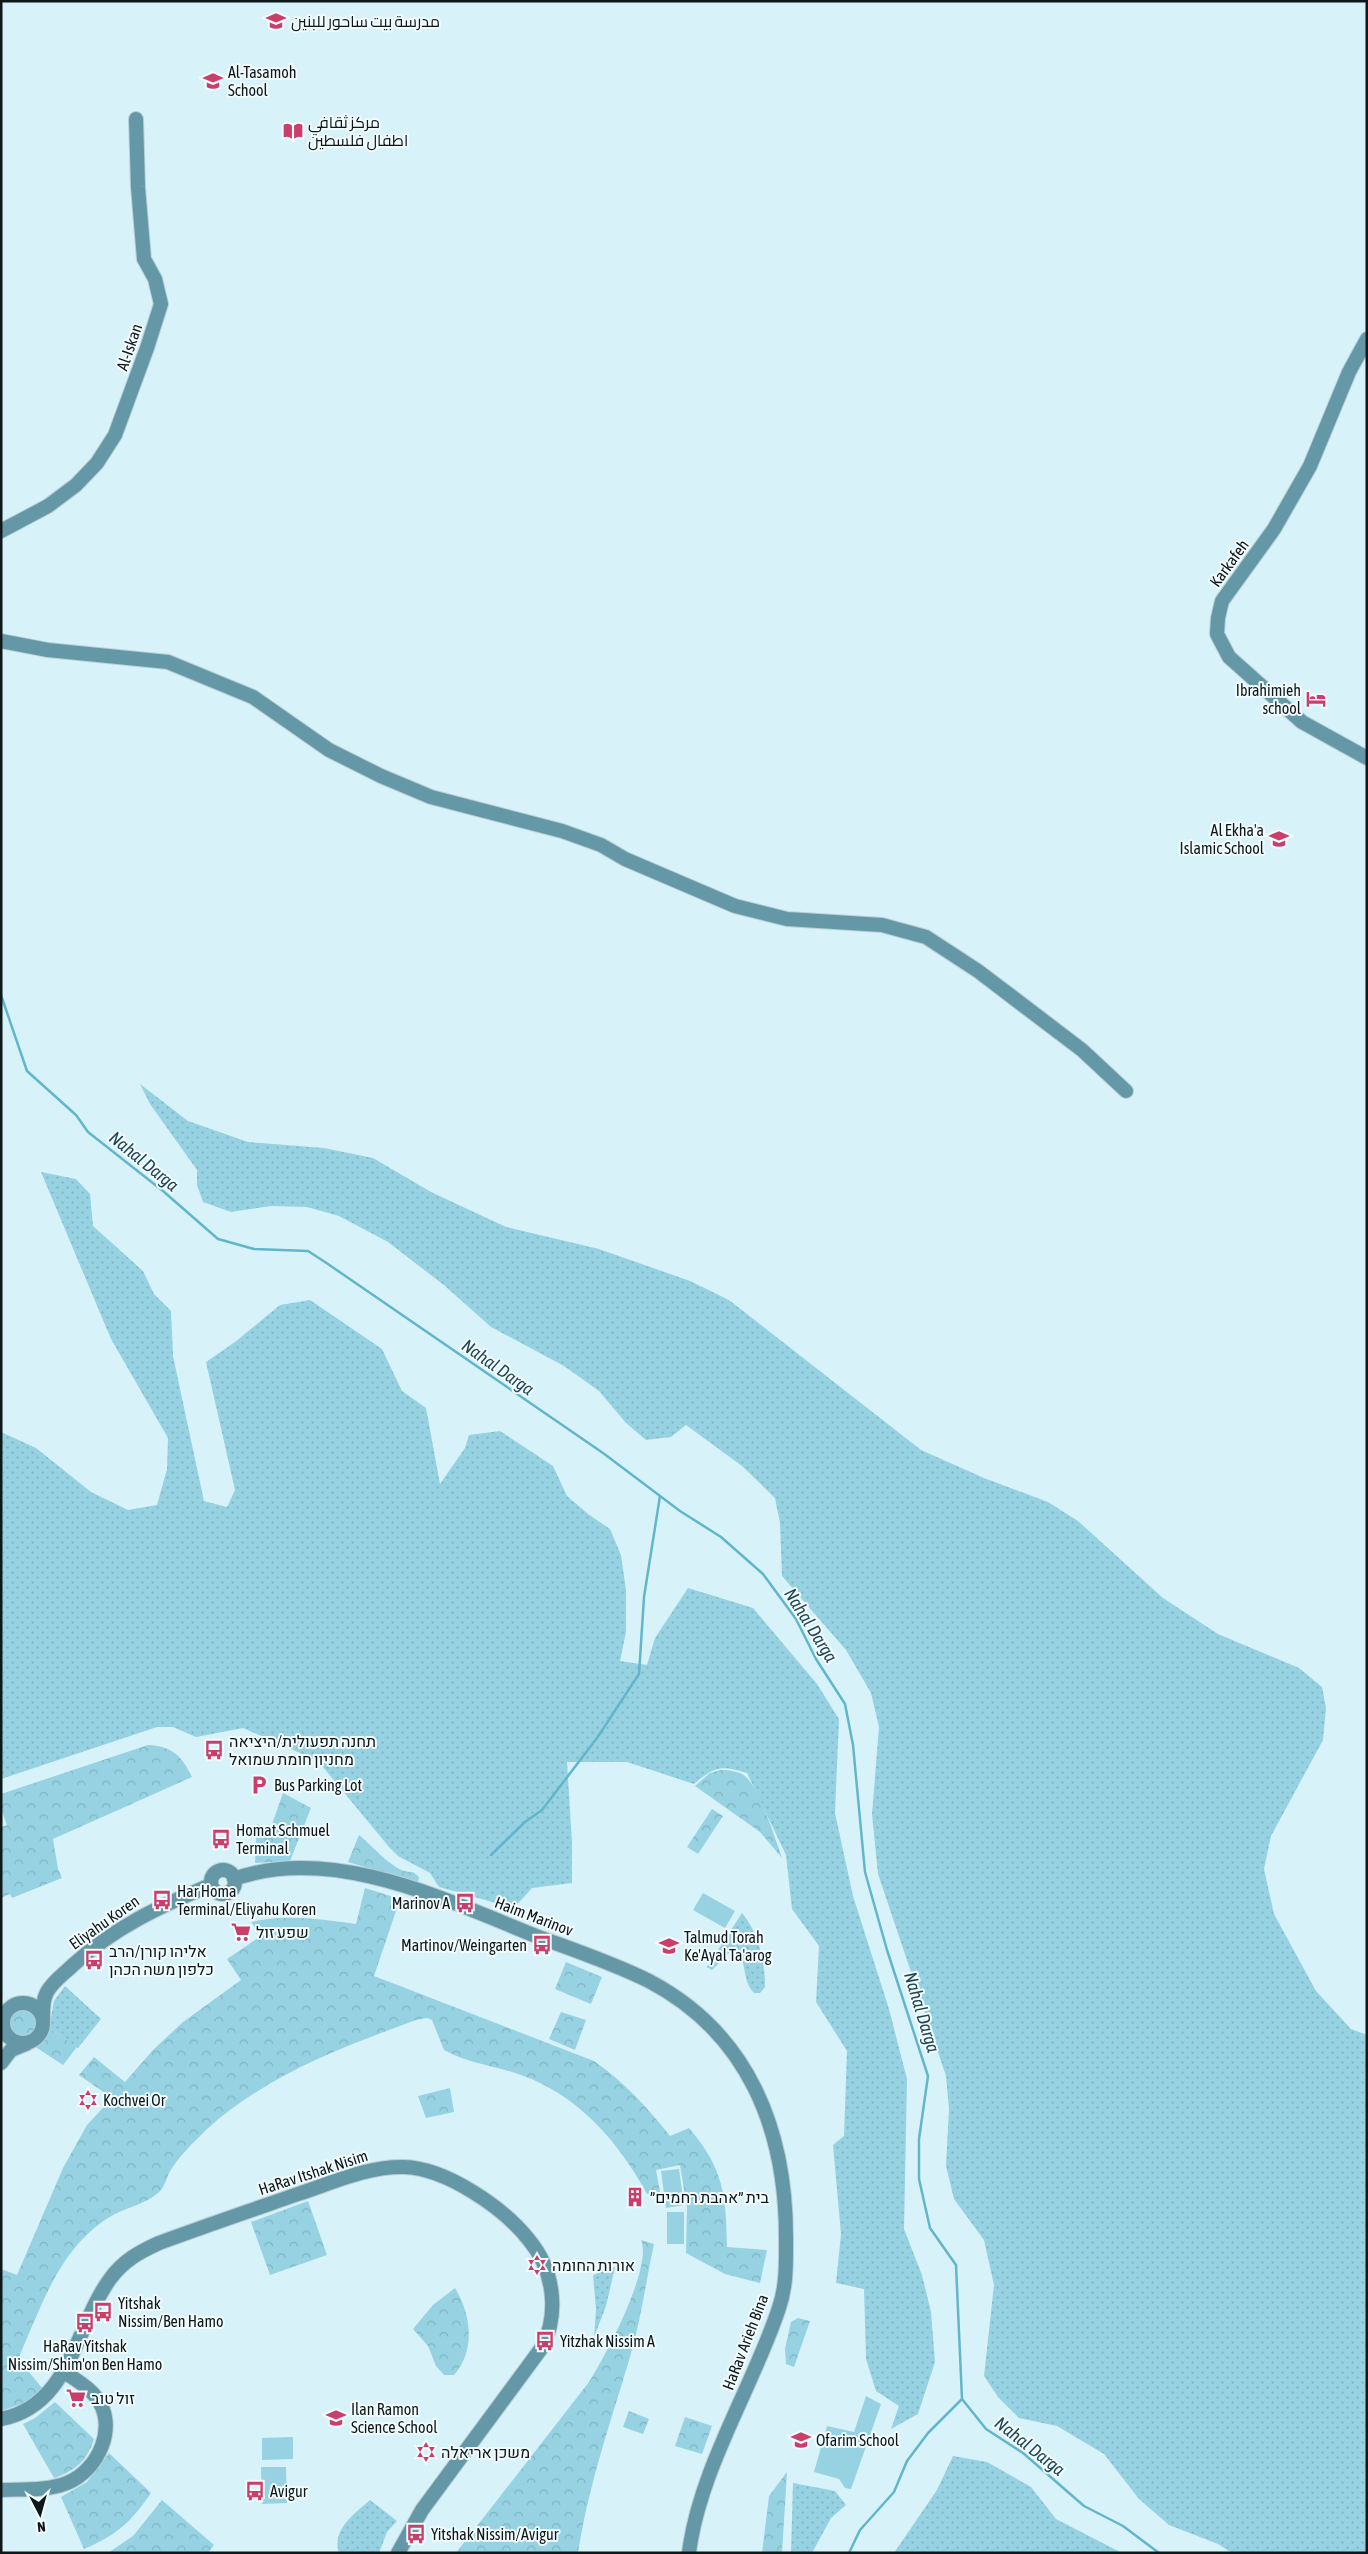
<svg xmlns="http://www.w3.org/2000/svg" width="1368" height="2554" font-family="'Asap Condensed',Cairo,Heebo,sans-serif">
  <defs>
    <pattern id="grass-dots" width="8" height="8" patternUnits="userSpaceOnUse" patternTransform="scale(1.25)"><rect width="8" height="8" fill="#96d2e2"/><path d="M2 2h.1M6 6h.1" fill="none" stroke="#80b4c1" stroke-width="1.8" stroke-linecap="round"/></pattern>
    <pattern id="park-crowns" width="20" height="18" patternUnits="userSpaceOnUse" patternTransform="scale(1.25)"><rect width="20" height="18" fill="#96d2e2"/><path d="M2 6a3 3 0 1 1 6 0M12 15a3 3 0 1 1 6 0" fill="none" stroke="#80b4c1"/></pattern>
  </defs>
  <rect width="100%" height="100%" fill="#d8f2f9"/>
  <path fill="url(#grass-dots)" d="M 140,1084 L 188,1121 L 248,1142 L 324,1148 L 373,1158 L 431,1192 L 506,1227 L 599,1249 L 690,1281 L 729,1300 L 921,1450 L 984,1478 L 1048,1502 L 1078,1521 L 1163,1598 L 1218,1634 L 1299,1668 L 1322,1687 L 1326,1708 L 1323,1740 L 1271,1836 L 1264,1869 L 1274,1914 L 1316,1991 L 1351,2029 L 1367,2035 L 1367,2553 L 1232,2553 L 1218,2544 L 1169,2525 L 1139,2499 L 1104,2454 L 1057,2426 L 1019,2418 L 998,2397 L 984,2376 L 994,2285 L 984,2240 L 954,2199 L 946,2166 L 949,2109 L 946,2076 L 878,1874 L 872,1814 L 879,1727 L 871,1693 L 846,1650 L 782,1576 L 780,1523 L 775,1498 L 742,1466 L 686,1425 L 671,1437 L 646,1440 L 626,1423 L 599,1391 L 564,1366 L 491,1327 L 445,1286 L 388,1242 L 339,1216 L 307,1207 L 271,1206 L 231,1212 L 203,1202 L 197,1185 L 197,1170 L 150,1104 Z
    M 41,1172 L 76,1179 L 90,1194 L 93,1226 L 143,1271 L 154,1294 L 171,1311 L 173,1356 L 204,1501 L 227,1507 L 235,1490 L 206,1362 L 235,1342 L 280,1305 L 310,1300 L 382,1349 L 402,1391 L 426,1408 L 440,1484 L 465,1448 L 469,1435 L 500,1431 L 553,1466 L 567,1496 L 588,1514 L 610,1529 L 621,1555 L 626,1590 L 626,1632 L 620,1661 L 647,1665 L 655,1638 L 688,1588 L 753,1608 L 817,1684 L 839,1719 L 835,1813 L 853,1896 L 889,2009 L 907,2079 L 904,2229 L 922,2275 L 931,2312 L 935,2362 L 918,2414 L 891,2429 L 899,2406 L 876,2391 L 866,2359 L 864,2289 L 836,2283 L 841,2234 L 833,2145 L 844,2136 L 847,2051 L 816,2002 L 819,1946 L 792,1909 L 786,1855 L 747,1773 C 721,1765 715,1766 694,1784 L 627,1762 L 567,1762 L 572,1842 L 572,1883 L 532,1888 L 514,1908 L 439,1887 L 430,1873 L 398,1856 L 389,1847 L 318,1761 L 243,1728 L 196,1737 L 173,1727 L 157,1727 L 1,1779 L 1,1432 L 36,1448 L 91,1492 L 128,1510 L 157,1505 L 167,1469 L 168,1438 L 111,1339 Z
    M 742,1913 C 759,1933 765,1962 765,1987 L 760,1993 L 754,1993 C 741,1979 748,1963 736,1946 L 712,1970 L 707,1967 Z
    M 65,1986 L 101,2019 L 78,2048 L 49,2028 L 54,2001 Z
    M 615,2267 L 606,2306 L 594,2337 L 596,2309 L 593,2275 Z
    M 953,2456 L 987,2462 L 1031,2487 L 1056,2519 L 1122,2553 L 894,2553 L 937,2490 Z
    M 793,2483 L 835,2491 L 846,2505 L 831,2518 L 812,2553 L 791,2553 Z
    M 370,2500 L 397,2521 L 387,2532 L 379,2553 L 339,2553 C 331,2530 355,2513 370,2500 Z"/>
  <path fill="url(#park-crowns)" d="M 148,1745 C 172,1746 182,1756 192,1777 L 53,1839 L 58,1869 L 62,1878 L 12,1898 L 10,1894 L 1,1898 L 1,1827 L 7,1825 L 1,1809 L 1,1794 Z
    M 721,1770 C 729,1770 741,1771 747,1778 C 761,1793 775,1838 782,1858 L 760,1832 L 695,1786 L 710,1773 Z
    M 283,1793 L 311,1808 L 290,1861 L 255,1863 L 257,1824 L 270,1830 Z
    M 712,1809 L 723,1816 L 698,1854 L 687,1847 Z
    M 359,1835 C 374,1847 395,1874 413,1872 L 419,1877 L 418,1883 L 348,1862 Z
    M 365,1888 L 400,1899 L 374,1976 L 594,2061 C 624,2082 647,2107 670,2136 L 689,2128 C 724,2169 726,2195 727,2247 L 767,2250 L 760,2283 L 725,2274 L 686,2253 L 687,2208 L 680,2165 L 656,2170 L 660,2192 L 647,2194 C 619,2142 578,2095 521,2075 C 496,2066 467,2063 444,2050 L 432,2020 L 427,2018 L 416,2020 C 342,2047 265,2076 206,2130 C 193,2143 178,2157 169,2173 C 166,2180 164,2188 158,2193 C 145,2205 123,2208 108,2218 C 58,2250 41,2308 18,2359 L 43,2389 L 27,2402 L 1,2411 L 1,2269 L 17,2275 L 63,2168 L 87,2125 L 112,2098 L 79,2075 L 94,2057 L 125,2082 L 153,2050 L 183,2022 L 241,1980 L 227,1959 L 261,1936 L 251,1922 C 286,1914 320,1919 356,1924 Z
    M 566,1962 L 602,1977 L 591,2004 L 555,1989 Z
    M7 2023a16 16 0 1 1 32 0a16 16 0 1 1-32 0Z
    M 561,2012 L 586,2020 L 575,2050 L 549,2039 Z
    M 49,2028 L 77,2047 L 63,2065 L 34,2046 L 41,2041 Z
    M 450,2088 L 454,2112 L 426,2118 L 418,2096 Z
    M 308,2201 L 327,2255 L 270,2275 L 251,2222 Z
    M 641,2240 L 654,2244 C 646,2281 641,2320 630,2357 C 611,2421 588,2486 578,2553 L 456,2553 L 589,2382 C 605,2357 653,2267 641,2240 Z
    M 455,2288 C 471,2314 476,2350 454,2375 L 444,2375 L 436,2366 L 428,2346 L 413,2329 L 433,2305 Z
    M 798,2318 L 810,2321 L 794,2367 L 786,2364 L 785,2349 L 791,2322 Z
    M 55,2402 L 94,2439 C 87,2461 75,2471 54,2478 L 23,2424 L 35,2418 Z
    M 629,2411 L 649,2419 L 643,2434 L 623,2427 Z
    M 685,2417 L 712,2426 L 702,2454 L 675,2446 Z
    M 109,2453 L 151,2493 C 131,2522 117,2535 84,2549 L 61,2497 L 87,2482 Z
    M 787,2472 L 782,2553 L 762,2553 L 769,2496 Z
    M 162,2500 L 214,2545 L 208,2553 L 108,2553 L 133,2536 Z"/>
  <path fill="#96d2e2" d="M 703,1893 L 735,1911 L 725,1928 L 693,1910 Z
    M 679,2169 L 684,2205 L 666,2208 L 661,2171 Z
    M 667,2212 L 684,2212 L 684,2244 L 667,2244 Z
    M 866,2396 L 881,2404 L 851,2489 L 845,2488 L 839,2479 L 814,2472 L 827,2426 L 854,2432 Z
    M 293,2437 L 293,2459 L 262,2460 L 262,2438 Z
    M 261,2467 L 286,2467 L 287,2503 L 262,2504 Z"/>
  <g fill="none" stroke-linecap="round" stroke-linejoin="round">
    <path stroke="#62b6cb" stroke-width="2.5" d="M 1,995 L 27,1071 L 76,1115 L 88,1132 L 163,1191 L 218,1239 L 254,1249 L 308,1251 L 325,1262 L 603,1453 L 680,1511 L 721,1537 L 763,1574 L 796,1619 L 816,1659 L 845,1704 L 853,1745 L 865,1872 L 887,1950 L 928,2076 L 919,2139 L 919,2179 L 930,2228 L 956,2265 L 962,2399 L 986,2429 L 1023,2453 L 1084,2506 L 1123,2526 L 1159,2553
      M 491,1855 L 525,1822 L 542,1810 L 597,1738 L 639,1674 L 644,1597 L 660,1496
      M 849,2553 L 860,2530 L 894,2492 L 907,2461 L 928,2433 L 962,2399"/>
    <defs>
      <path id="secondary" d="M 1367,339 L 1349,372 L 1310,466 L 1274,529 L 1222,601 L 1218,618 L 1217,634 L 1229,657 L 1302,722 L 1367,758
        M 1,531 L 48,506 L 76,485 L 97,463 L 115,435 L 147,348 L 161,304 L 155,279 L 144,259 L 138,187 L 136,119
        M 1,641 L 48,650 L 168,662 L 253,697 L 329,750 L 381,776 L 431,797 L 562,831 L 601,845 L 625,859 L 735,906 L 787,919 L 882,925 L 926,937 L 978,971 L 1082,1050 L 1126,1091
        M211 1882a12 12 0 1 1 24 0a12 12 0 1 1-24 0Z
        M 234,1879 C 332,1844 446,1900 536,1936 C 574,1950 613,1963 649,1981 C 748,2033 786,2129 786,2237 C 786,2260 787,2285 779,2308 C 753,2387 699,2470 689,2553
        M3 2023a20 20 0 1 1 40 0a20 20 0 1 1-40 0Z
        M 43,2022 C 43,2012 42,2001 47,1992 C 53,1981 65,1973 73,1965 C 115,1927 160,1906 211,1885
        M 1,2063 L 11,2050 L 28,2043
        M 1,2419 C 70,2406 75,2327 110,2279 C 123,2261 139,2252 159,2243 C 205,2226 252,2210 298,2194 C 332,2183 368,2166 404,2167 C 446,2168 504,2208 529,2240 C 554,2270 559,2312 543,2346 L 422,2510 L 398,2553
        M 1,2490 C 22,2489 47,2491 67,2483 C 98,2471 119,2426 96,2397 C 88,2386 74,2379 63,2371"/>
    </defs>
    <use href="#secondary" stroke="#b8cfd5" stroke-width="16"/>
    <use href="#secondary" stroke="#6498a6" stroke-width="14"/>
  </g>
  <defs>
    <symbol id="school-bare" viewBox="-9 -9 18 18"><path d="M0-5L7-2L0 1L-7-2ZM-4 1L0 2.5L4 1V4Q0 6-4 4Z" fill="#cb3e69" stroke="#f2fcff" stroke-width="2.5" paint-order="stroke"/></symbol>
    <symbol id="library-bare" viewBox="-9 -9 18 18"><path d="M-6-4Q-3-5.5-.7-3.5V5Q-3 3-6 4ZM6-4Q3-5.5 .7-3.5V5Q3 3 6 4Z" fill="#cb3e69" stroke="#f2fcff" stroke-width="2.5" paint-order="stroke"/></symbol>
    <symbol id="hotel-bare" viewBox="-9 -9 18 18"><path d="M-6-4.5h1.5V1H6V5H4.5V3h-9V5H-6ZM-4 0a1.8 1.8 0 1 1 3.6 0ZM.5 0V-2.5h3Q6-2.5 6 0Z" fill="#cb3e69" stroke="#f2fcff" stroke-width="2.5" paint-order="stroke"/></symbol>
    <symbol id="bus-bare" viewBox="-9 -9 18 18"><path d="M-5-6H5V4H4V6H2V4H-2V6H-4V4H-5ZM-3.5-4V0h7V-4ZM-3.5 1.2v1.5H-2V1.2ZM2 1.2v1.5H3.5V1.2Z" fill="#cb3e69" stroke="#f2fcff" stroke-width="2.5" paint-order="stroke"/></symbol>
    <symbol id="parking-bare" viewBox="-9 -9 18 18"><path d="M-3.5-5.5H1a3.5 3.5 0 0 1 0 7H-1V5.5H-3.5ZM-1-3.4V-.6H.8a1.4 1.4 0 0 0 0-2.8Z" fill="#cb3e69" stroke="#f2fcff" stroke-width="2.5" paint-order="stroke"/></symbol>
    <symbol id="supermarket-bare" viewBox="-9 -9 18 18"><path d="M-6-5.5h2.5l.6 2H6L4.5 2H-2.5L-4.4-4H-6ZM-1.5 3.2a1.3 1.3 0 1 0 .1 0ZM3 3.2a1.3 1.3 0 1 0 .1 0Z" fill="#cb3e69" stroke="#f2fcff" stroke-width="2.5" paint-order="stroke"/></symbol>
    <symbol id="synagogue-bare" viewBox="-9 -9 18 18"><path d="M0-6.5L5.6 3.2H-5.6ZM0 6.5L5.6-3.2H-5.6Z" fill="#cb3e69" stroke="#f2fcff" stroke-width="2.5" paint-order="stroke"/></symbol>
    <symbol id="building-bare" viewBox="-9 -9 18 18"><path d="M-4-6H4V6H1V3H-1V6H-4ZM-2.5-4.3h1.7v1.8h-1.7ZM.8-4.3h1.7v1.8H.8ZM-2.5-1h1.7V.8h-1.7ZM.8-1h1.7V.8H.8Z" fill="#cb3e69" stroke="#f2fcff" stroke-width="2.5" paint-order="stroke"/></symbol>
  </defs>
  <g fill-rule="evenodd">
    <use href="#school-bare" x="262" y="7" width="28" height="28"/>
    <use href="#school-bare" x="199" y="67" width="28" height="28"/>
    <use href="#library-bare" x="279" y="117" width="28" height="28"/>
    <use href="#hotel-bare" x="1302" y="685" width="28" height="28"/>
    <use href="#school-bare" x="1265" y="825" width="28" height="28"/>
    <use href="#bus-bare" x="200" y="1736" width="28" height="28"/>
    <use href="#parking-bare" x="245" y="1771" width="28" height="28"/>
    <use href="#bus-bare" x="207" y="1825" width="28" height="28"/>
    <use href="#bus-bare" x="148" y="1886" width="28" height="28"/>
    <use href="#bus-bare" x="451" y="1889" width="28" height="28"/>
    <use href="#supermarket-bare" x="227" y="1918" width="28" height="28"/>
    <use href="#bus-bare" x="528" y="1931" width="28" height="28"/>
    <use href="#school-bare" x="655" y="1932" width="28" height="28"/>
    <use href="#bus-bare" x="80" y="1946" width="28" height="28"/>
    <use href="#synagogue-bare" x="74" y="2086" width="28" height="28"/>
    <use href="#building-bare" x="621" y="2183" width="28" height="28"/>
    <use href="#synagogue-bare" x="523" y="2251" width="28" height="28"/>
    <use href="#bus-bare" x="89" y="2298" width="28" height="28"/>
    <use href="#bus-bare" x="71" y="2309" width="28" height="28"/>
    <use href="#bus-bare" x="531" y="2327" width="28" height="28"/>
    <use href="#supermarket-bare" x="62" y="2384" width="28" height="28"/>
    <use href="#school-bare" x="322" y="2404" width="28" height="28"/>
    <use href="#school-bare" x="787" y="2426" width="28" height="28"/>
    <use href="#synagogue-bare" x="412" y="2438" width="28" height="28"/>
    <use href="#bus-bare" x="241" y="2477" width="28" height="28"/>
    <use href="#bus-bare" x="402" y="2520" width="28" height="28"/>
  </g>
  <g text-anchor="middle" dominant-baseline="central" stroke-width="4" stroke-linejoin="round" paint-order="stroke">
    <g font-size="16" fill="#0e1719" stroke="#f2fcff" text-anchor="start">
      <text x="291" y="21">مدرسة بيت ساحور للبنين</text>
      <text x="228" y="72">Al-Tasamoh<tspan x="228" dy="18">School</tspan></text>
      <text x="308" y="122">مركز ثقافي<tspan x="308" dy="18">اطفال فلسطين</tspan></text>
      <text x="1301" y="690" text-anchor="end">Ibrahimieh<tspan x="1301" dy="18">school</tspan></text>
      <text x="1264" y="830" text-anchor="end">Al Ekha'a<tspan x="1264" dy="18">Islamic School</tspan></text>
      <text x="229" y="1741">תחנה תפעולית/היציאה<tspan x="229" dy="18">מחניון חומת שמואל</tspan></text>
      <text x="274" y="1785">Bus Parking Lot</text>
      <text x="236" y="1830">Homat Schmuel<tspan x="236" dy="18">Terminal</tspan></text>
      <text x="177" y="1891">Har Homa<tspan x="177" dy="18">Terminal/Eliyahu Koren</tspan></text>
      <text x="450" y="1903" text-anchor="end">Marinov A</text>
      <text x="256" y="1932">שפע זול</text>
      <text x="684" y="1937">Talmud Torah<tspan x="684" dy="18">Ke'Ayal Ta'arog</tspan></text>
      <text x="527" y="1945" text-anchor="end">Martinov/Weingarten</text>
      <text x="109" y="1951">אליהו קורן/הרב<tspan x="109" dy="18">כלפון משה הכהן</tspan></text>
      <text x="103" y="2100">Kochvei Or</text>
      <text x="650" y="2197">בית ״אהבת רחמים״</text>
      <text x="552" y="2265">אורות החומה</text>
      <text x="118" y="2303">Yitshak<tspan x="118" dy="18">Nissim/Ben Hamo</tspan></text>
      <text x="560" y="2341">Yitzhak Nissim A</text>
      <text x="85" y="2346" text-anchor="middle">HaRav Yitshak<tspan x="85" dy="18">Nissim/Shim'on Ben Hamo</tspan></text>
      <text x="91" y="2398">זול טוב</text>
      <text x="351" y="2409">Ilan Ramon<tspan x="351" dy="18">Science School</tspan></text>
      <text x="816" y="2440">Ofarim School</text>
      <text x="441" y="2452">משכן אריאלה</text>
      <text x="270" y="2491">Avigur</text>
      <text x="431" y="2534">Yitshak Nissim/Avigur</text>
    </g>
    <g font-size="16" fill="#0e1719" stroke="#f2fcff">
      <text transform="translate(129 347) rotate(-71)">Al-Iskan</text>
      <text transform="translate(1229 563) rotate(-54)">Karkafeh</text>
      <text transform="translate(534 1916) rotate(21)">Haim Marinov</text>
      <text transform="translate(104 1922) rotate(-35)">Eliyahu Koren</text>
      <text transform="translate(313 2172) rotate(-18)">HaRav Itshak Nisim</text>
      <text transform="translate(745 2342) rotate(-69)">HaRav Arieh Bina</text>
    </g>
    <g font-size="18" font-style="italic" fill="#214852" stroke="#f2fcff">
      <text transform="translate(144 1161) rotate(39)">Nahal Darga</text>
      <text transform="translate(498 1367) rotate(35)">Nahal Darga</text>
      <text transform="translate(811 1625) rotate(58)">Nahal Darga</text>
      <text transform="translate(922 2012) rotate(73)">Nahal Darga</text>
      <text transform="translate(1030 2446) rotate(38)">Nahal Darga</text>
    </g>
  </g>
  <rect width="1368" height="2554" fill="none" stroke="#0e1719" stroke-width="5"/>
  <g transform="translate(40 2514) rotate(174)" stroke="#f2fcff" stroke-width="4" paint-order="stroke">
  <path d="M0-4L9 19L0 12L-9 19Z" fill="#0e1719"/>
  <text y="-8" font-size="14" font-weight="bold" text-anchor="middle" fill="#0e1719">N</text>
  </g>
</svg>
